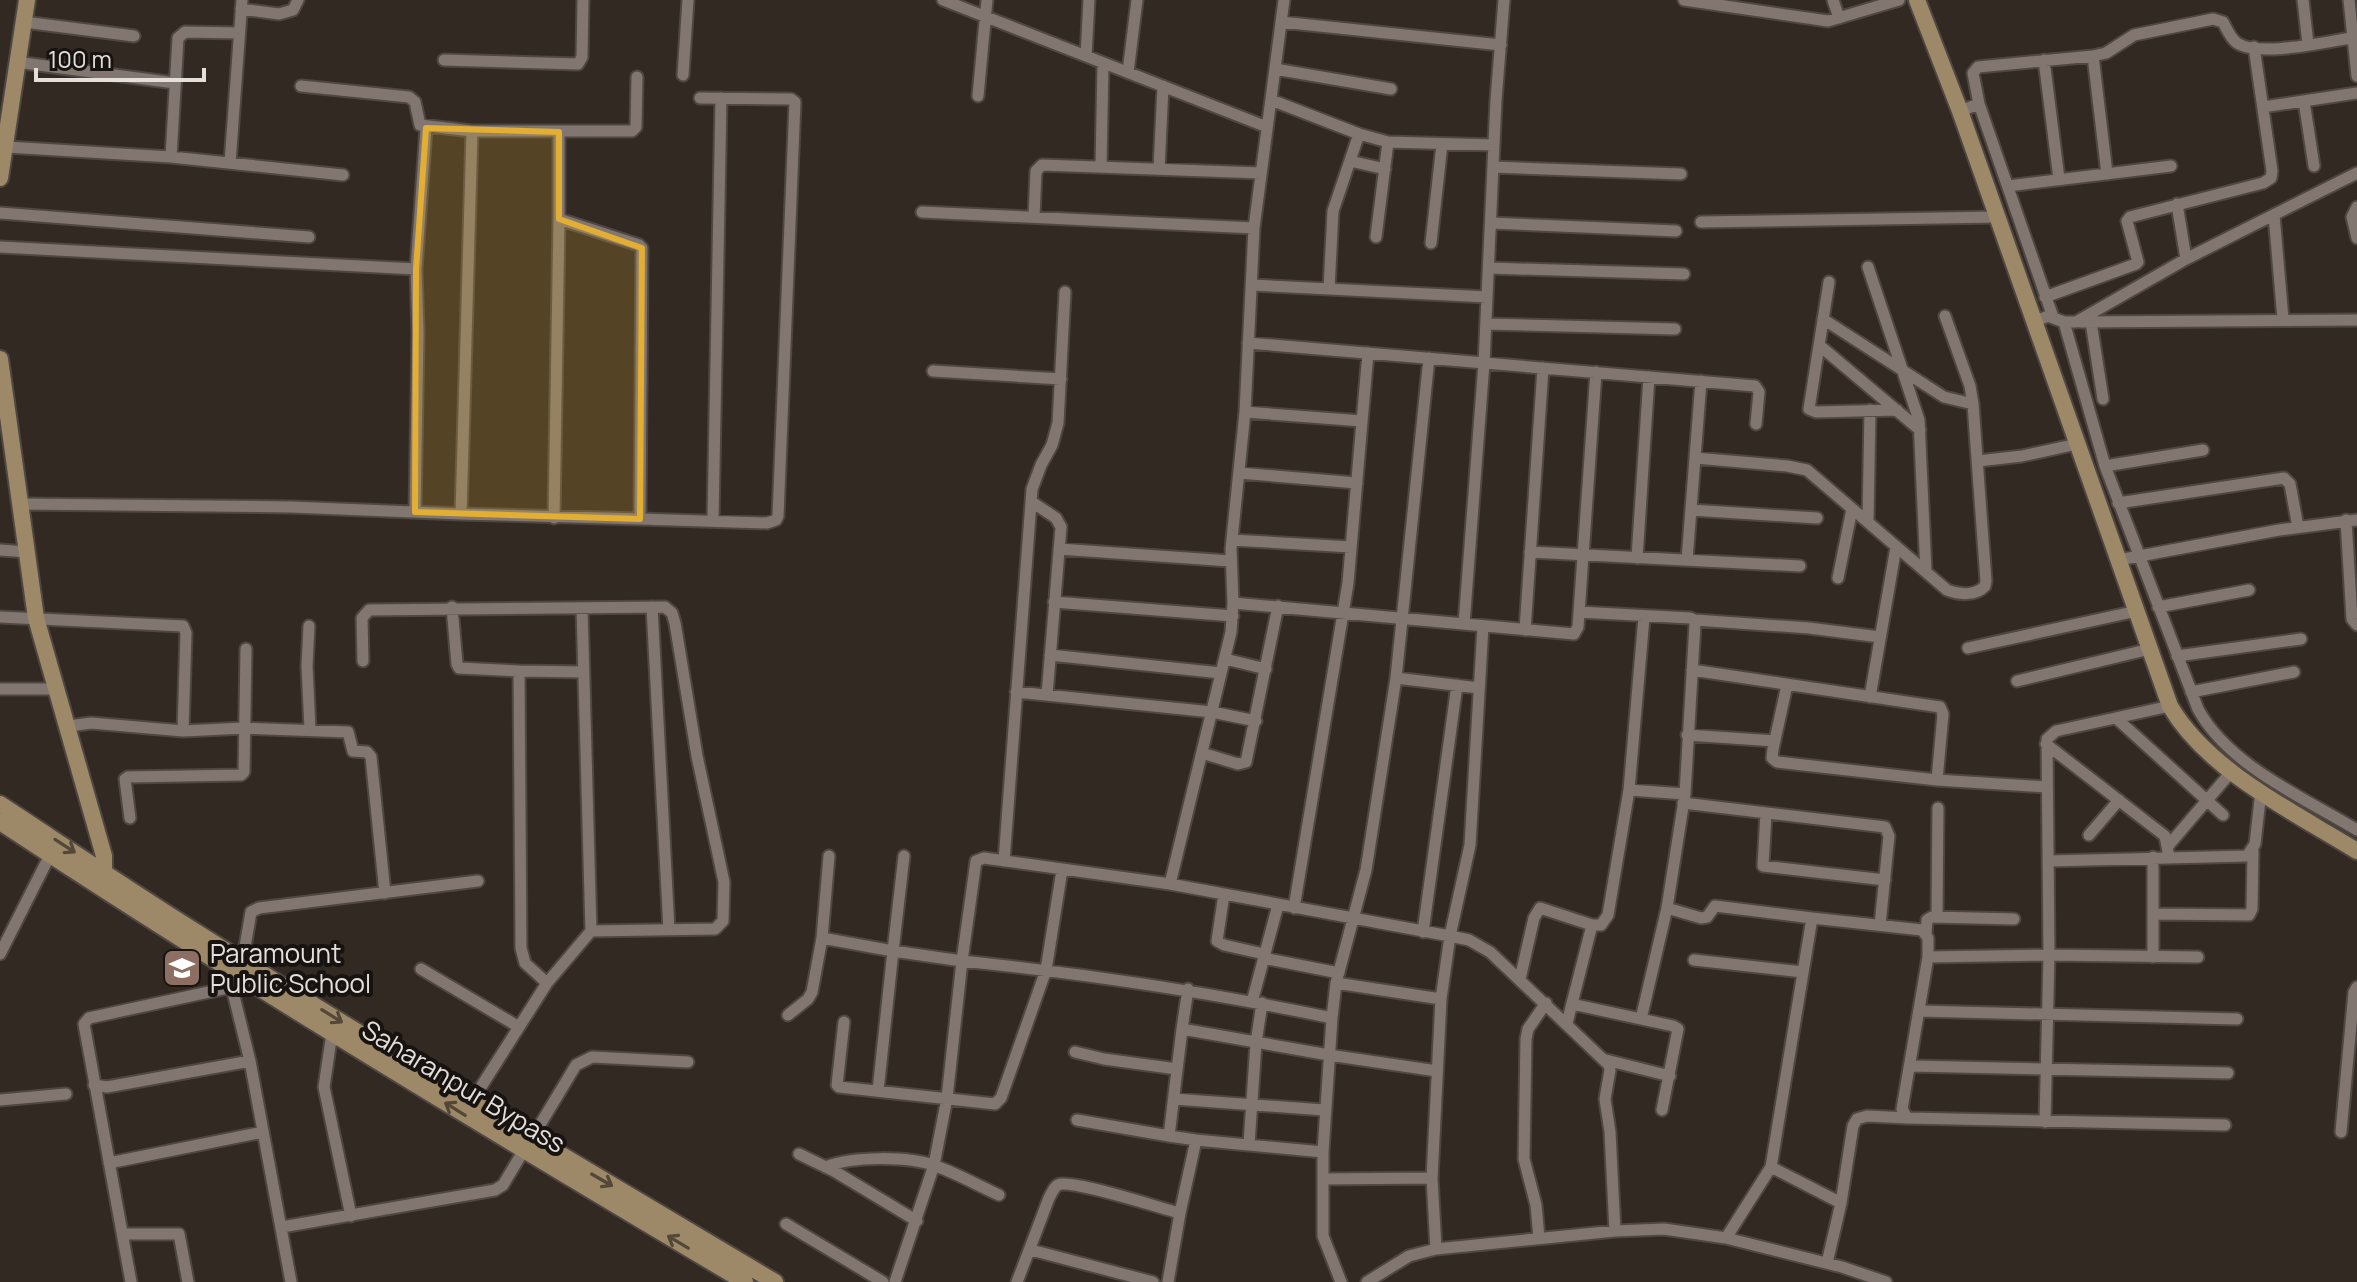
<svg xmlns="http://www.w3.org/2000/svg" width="2357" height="1282" font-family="Manrope,sans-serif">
  <rect width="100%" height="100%" fill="#322923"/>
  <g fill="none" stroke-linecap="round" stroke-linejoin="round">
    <defs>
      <path id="street" d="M 943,0 L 1267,127
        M 1684,0 L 1828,21 L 1899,0
        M 1833,0 L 1839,18
        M 2303,0 L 2308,44
        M 2349,0 L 2357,76
        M 241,9 L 279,14 L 293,10 L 298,0
        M 24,22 L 134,36
        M 1281,22 L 1501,45
        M 1086,56 L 1089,0
        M 2093,56 L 2107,174
        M 444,60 L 578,64 L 582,57 L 583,0
        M 2044,60 L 2059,179
        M 16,62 L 175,83
        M 1275,69 L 1391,89
        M 1128,72 L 1137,0
        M 683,75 L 688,0
        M 978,96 L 987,0
        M 1271,100 L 1359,134 L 1388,142 L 1494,145
        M 2304,101 L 2314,166
        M 1979,104 L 2053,317
        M 2263,107 L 2357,93
        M 1960,111 L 1979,104 L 1973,73 L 1978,67 L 2093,56 L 2106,53 L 2134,35 L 2213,19 L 2223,22 C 2227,29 2230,38 2237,43 C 2260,58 2329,41 2357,37
        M 472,131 L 632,131 L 636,127 L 637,77
        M 7,147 L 171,157 L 343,175
        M 171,157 L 178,38 L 185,32 L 239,33
        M 1350,161 L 1385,169
        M 230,163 L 242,0
        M 1101,167 L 1103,63
        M 1493,167 L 1681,174
        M 1159,169 L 1163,86
        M 2008,186 L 2171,166
        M 2177,204 L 2186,259
        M 2357,207 L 2352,217 L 2357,238
        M 922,212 L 1254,228
        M 0,213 L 309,237
        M 2274,215 L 2283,319
        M 1034,217 L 1036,171 L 1042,165 L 1261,173
        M 559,219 L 559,132
        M 1701,222 L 1997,217
        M 1491,223 L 1676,231
        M 1376,237 L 1388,142
        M 1431,243 L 1442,144
        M 0,247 L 416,269
        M 1868,267 L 1919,420 L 1926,572
        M 1489,268 L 1684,274
        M 1829,282 L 1809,409 L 1816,412 L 1897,410
        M 1252,285 L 1487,297
        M 1329,289 L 1333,211 L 1359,134
        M 2045,297 L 2136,264 L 2138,262 L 2127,221 L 2130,217 L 2263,183 L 2271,178 L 2272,171 L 2254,47
        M 1823,319 L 1944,397 L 1973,404
        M 2034,322 L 2048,316 L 2064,322 L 2076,322 L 2186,259 L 2357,173
        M 2064,322 L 2105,466 L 2198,709 C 2228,765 2304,798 2357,830
        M 2081,322 L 2357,320
        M 2091,322 L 2103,399
        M 1486,324 L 1675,329
        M 1248,343 L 1755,386 L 1759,392 L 1756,424
        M 1819,345 L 1920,430
        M 933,371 L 1061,379
        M 1245,412 L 1362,421
        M 1695,458 L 1787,466 L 1807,470 L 1947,590 C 1959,595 1976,596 1985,586 L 1986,581 L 1973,404 L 1970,386 L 1945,316
        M 1978,461 L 2022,456 L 2077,444
        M 2105,466 L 2203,450
        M 1239,473 L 1357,483
        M 1032,502 L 1056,518 L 1061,527 L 1047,695
        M 2118,503 L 2284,478 L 2290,484 L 2298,527
        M 19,504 L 291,507 L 461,514 L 472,131 L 420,125 L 415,102 L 409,97 L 301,86
        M 1691,510 L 1817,518
        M 415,512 L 418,333 L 416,269 L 426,128
        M 461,514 L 640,519 L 642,248 L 639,245 L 559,219 L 554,518
        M 640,519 L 767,523 L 776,520 L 778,516 L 795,102 L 791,99 L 700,98
        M 713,520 L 721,98
        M 2346,520 L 2352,619 L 2357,625
        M 1868,522 L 1870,410
        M 1232,540 L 1351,547
        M 1059,549 L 1230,561
        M 0,550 L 27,552
        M 1530,552 L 1800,566
        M 1637,558 L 1649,377
        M 1687,560 L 1701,381
        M 2118,560 L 2279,530 L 2357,520
        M 1838,578 L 1852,509
        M 1054,602 L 1233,616
        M 1233,603 L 1574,634 L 1578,627 L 1596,372
        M 452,607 L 457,664 L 459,668 L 519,671
        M 652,607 L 669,930
        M 2158,607 L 2249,590
        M 1579,612 L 1690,618 L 1695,620 L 1695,624 L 1685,794 L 1667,908 L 1641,1019
        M 0,617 L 183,626 L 186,633 L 183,731
        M 1695,620 L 1809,628 L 1880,637
        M 1464,624 L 1484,363 L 1496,100 L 1504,0
        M 309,626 L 307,666 L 310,729
        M 1525,630 L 1543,368
        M 1968,648 L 2137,611
        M 1050,655 L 1221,673
        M 2177,656 L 2301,639
        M 1225,659 L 1266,669
        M 363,661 L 362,618 L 369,610 L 665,607 L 672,613 L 675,623 L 697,756 L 724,882 L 723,921 L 715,929 L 591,931
        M 1692,670 L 1940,707 L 1943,714 L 1937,780
        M 1396,678 L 1479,688
        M 2017,681 L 2150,649
        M 1787,685 L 1773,749 L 1772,758 L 1777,762 L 1937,780 L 2047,787
        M 0,689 L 56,689
        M 1016,692 L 1212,712 L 1256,721
        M 2191,692 L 2294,672
        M 1870,697 L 1896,547
        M 2116,718 L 2223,815
        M 69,726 L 91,723 L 183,731 L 244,728 L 348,732 L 353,751 L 367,752 L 371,757 L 385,893
        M 1687,735 L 1775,741
        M 2046,744 L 2165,836 L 2169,857
        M 1202,753 L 1238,764 L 1246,762 L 1278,606
        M 1629,790 L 1685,794
        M 1683,803 L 1885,827 L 1889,836 L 1880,925
        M 1766,813 L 1763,866 L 1885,880
        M 130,818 L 125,779 L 128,777 L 241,775 L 244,772 L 246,649
        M 2089,835 L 2119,800
        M 2168,846 L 2232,771
        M 2153,857 L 2153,957
        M 1004,861 L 1032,489 L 1041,465 L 1052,445 L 1058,423 L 1065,292
        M 2049,861 L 2247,856 L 2255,844 L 2261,791
        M 1170,884 L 1231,632 L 1233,603 L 1231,549 L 1245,412 L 1254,228 L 1284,0
        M 1224,894 L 1217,941 L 1224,945 L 1264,954
        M 1294,908 L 1348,583 L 1368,353
        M 1667,908 L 1701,918 L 1707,917 L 1715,906 L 1812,918
        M 2153,914 L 2249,915 L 2252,909 L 2253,851
        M 1937,916 L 1938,808
        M 1423,932 L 1457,685
        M 1926,933 L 1927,920 L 1932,917 L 2014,919
        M 822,938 L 829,856
        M 0,954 L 50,855
        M 1928,957 L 1902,1109 L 1907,1118 L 2225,1125
        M 238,958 L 245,947 L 251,912 L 259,908 L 478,881
        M 1263,958 L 1339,973
        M 1694,960 L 1803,972
        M 227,968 L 250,1061 L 291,1282
        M 421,969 L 519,1027 L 547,983 L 591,931 L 582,608
        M 1520,979 L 1534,918 L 1540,908 L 1592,925 L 1601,925 L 1608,915 L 1629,790 L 1644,617
        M 547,983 L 525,963 L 521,948 L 519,671 L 584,672
        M 1336,983 L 1441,999
        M 1188,989 L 1182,1029 L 1329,1055 L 1437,1071
        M 1252,1002 L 1278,905
        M 1572,1004 L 1673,1026 L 1678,1029 L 1662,1110
        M 1920,1011 L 2237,1019
        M 788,1015 L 808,999 L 812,992 L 822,938 L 893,951 L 904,856
        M 1332,1018 L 1336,983 L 1366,870 L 1396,678 L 1429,358
        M 844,1022 L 837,1085 L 839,1087 L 995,1104 L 1001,1098 L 1046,970 L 1062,870
        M 1567,1023 L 1592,925
        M 1182,1029 L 1169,1136 L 1196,1140
        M 332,1033 L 324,1087 L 351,1216
        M 1075,1052 L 1104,1059 L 1177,1069
        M 1606,1060 L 1670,1076
        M 1911,1066 L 2228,1073
        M 94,1085 L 107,1087 L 250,1061
        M 878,1091 L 893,951 L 962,961 L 947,1098 L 934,1165 L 895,1282
        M 1174,1099 L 1324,1110
        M 0,1100 L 66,1094
        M 472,1101 L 519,1027
        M 1077,1120 L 1169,1136
        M 2045,1122 L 2049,955 L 2198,957
        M 2341,1132 L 2354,992 L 2357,987
        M 532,1138 L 576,1065 L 592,1057 L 688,1062
        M 1249,1144 L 1256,1043 L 1262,1003
        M 1323,1152 L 1332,1018 C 1209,992 1087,974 962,961 L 976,861 L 984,858 L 1170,884 L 1450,936 L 1469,940 L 1490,952 L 1609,1065 L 1610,1070 L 1605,1099 L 1610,1132 L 1615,1231
        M 799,1154 L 834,1171 L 917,1221
        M 109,1163 L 263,1132
        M 825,1167 C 853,1156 908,1156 936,1166 C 958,1174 979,1186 999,1195
        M 1771,1167 L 1841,1203 L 1827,1263
        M 1323,1179 L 1432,1178
        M 1841,1203 L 1853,1126 L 1857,1119 L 1867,1116 L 1907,1118
        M 1180,1213 L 1196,1140 L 1323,1152 L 1323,1236 L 1341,1282
        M 786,1224 L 883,1282
        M 282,1227 L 495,1190 L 503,1185 L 524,1150
        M 123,1234 L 179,1234 L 188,1282
        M 1539,1238 L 1536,1205 L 1524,1159 L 1526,1039 L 1528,1029 L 1546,1003
        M 1726,1238 L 1771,1167 L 1812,918 L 1922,930 L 1928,938 L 1928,957 L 2049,955 L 2047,739 L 2056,731 L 2170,706
        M 1436,1249 L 1432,1178 L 1441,999 L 1450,936 L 1470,845 L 1483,626
        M 1031,1250 L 1153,1282
        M 131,1282 L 84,1024 L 89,1018 L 232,987
        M 1017,1282 L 1049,1198 C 1052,1193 1054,1185 1061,1184 C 1082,1182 1156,1207 1180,1213 L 1168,1282
        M 1367,1282 L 1409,1256 L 1436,1249 L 1615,1231 L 1664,1229 L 1726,1238 L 1842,1267 L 1886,1282"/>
      <path id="secondary" d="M 1917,0 L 1960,111 L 2170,706 C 2208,771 2294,812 2357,851
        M 0,178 L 27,0
        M 0,359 L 36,618 L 104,856 L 104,871 L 99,878
        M 0,804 C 64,846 128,889 193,930 C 385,1051 580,1166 775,1282
        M 0,822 C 244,983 494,1133 745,1282"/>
    </defs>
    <use href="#street" stroke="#4f4742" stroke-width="15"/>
    <use href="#secondary" stroke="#4f4742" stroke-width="20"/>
    <use href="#street" stroke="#827770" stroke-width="11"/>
    <use href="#secondary" stroke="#9d8868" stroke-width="16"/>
  </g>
  <defs><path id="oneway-shaft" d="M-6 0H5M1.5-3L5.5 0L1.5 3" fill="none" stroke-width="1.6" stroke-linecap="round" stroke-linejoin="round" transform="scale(2)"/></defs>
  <g stroke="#534838">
    <use href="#oneway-shaft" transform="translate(65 846) rotate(33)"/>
    <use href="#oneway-shaft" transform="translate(332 1016) rotate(32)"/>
    <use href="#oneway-shaft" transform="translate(455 1109) rotate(-148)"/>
    <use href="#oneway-shaft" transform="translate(602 1180) rotate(30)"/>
    <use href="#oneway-shaft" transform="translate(678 1242) rotate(-149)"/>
  </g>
  <path fill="#e3ae34" fill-opacity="0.2" stroke="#e3ae34" stroke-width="6" stroke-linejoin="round" d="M 426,128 L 559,132 L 559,219 L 642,248 L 640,519 L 415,512 L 416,269 Z"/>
  <defs>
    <symbol id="school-square" viewBox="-11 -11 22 22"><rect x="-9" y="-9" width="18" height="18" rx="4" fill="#8d6e63" stroke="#171310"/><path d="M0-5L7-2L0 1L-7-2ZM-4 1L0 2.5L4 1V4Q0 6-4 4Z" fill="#fff"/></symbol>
  </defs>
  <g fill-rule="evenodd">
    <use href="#school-square" x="160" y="946" width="44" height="44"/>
  </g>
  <g text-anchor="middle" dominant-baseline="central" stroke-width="8" stroke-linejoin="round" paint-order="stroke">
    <g font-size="26" fill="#e5dfdb" stroke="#171310" text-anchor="start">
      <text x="210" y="953">Paramount<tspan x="210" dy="30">Public School</tspan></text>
    </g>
    <g font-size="26" fill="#e5dfdb" stroke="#171310">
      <text transform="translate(464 1086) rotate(31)">Saharanpur Bypass</text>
    </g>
  </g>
  <path d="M36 68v12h168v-12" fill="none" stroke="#e5dfdb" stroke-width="4"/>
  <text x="48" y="68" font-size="24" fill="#e5dfdb" stroke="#171310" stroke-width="6" paint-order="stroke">100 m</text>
</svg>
